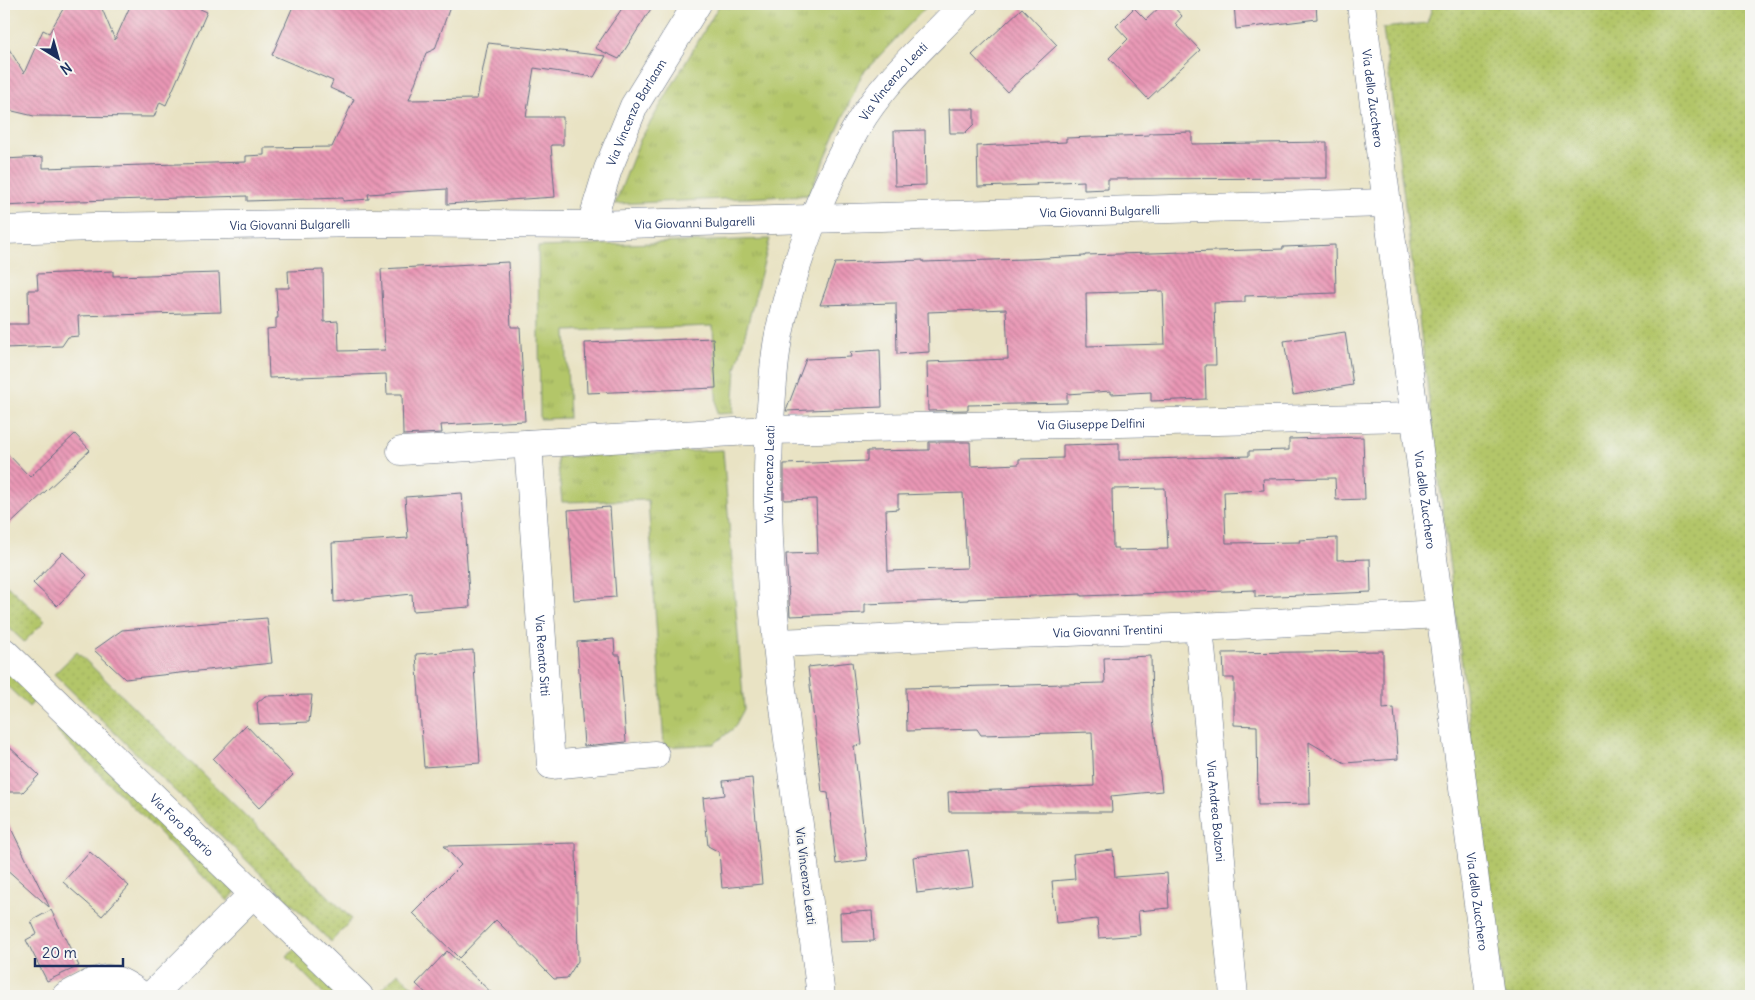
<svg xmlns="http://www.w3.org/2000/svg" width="1755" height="1000" font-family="Delius,sans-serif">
  <defs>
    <pattern id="grass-dots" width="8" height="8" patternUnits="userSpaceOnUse" patternTransform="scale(1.25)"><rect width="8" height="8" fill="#b3c669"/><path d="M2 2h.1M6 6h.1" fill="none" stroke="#99aa5d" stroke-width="1.8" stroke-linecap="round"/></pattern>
    <pattern id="park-tufts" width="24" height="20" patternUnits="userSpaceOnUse" patternTransform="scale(1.25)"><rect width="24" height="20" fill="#b3c669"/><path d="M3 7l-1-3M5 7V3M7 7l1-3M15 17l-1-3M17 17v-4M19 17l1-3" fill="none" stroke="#99aa5d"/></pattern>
    <pattern id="building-back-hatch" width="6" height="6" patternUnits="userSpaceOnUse" patternTransform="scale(1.25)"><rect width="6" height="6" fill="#ea97b5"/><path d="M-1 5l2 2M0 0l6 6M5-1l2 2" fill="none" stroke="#bd7c96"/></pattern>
  </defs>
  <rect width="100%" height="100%" fill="#f6f6f2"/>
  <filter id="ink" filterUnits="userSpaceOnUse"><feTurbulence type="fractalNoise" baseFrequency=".02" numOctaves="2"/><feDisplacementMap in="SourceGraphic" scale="10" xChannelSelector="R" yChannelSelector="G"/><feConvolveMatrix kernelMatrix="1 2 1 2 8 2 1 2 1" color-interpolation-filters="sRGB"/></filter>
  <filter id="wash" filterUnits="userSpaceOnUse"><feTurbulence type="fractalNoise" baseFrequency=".0096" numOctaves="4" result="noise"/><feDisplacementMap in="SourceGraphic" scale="20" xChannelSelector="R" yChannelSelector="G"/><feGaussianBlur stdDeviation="1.12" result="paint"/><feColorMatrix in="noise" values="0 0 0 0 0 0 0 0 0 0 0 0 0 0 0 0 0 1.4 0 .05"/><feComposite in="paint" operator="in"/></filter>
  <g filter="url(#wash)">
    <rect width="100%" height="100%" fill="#e9e3c4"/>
    <path fill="url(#grass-dots)" stroke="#677a64" d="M 1433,4 L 1751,4 L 1751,996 L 1503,996 L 1383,28 L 1427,23 Z
      M 4,582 L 45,621 L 24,642 L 4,623 Z
      M 77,652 L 352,919 L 331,942 L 54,674 Z
      M 4,660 L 39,695 L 29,707 L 4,683 Z
      M 63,722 L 237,890 L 228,901 L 56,731 Z
      M 297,946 L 349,996 L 326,996 L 287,957 Z
      M 398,973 L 422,996 L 387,996 L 381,990 Z"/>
    <path fill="url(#park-tufts)" stroke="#677a64" d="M 720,4 L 929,4 L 862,74 L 809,195 L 615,204 L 640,140 Z
      M 770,239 L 736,369 L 733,413 L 717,414 L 713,326 L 566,331 L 569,418 L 540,419 L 538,247 Z
      M 723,450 L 744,709 L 734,728 L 714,744 L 664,747 L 648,500 L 562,502 L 557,457 Z"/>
    <g id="blocks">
      <path fill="url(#building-back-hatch)" fill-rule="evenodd" d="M 66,4 L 100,4 L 115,40 L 131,4 L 189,4 L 207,12 L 166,105 L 160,102 L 154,117 L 34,116 L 4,109 L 4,41 L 24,73 L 43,30 L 49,33 Z
        M 294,4 L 451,4 L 435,49 L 426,53 L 409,100 L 477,99 L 488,43 L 606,56 L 594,77 L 534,68 L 526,117 L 563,117 L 563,145 L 551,145 L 555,197 L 447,204 L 447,189 L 368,194 L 369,199 L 343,201 L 343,198 L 247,201 L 247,196 L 44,202 L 44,204 L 4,206 L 4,159 L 43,157 L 43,168 L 246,162 L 246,156 L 264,155 L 264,148 L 332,147 L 354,99 L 330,88 L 333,81 L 272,55 Z
        M 625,4 L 654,4 L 619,59 L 595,48 Z
        M 1163,4 L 1171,4 L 1182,16 L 1175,24 L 1200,50 L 1148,99 L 1109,58 L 1128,39 L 1116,26 L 1134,8 L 1146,20 Z
        M 1234,4 L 1316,4 L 1317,19 L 1236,29 Z
        M 1022,8 L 1057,45 L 1007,92 L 972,55 Z
        M 949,109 L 974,109 L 974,124 L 965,133 L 950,133 Z
        M 925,130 L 926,185 L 895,186 L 894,131 Z
        M 1192,132 L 1192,144 L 1327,142 L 1327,178 L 1108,179 L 1108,189 L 1084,190 L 1084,181 L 1036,183 L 1037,185 L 978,187 L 977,146 L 1066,142 L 1066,138 L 1149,135 L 1149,133 Z
        M 1335,245 L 1336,293 L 1245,296 L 1245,302 L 1214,303 L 1216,365 L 1205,365 L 1206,399 L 1151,401 L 1151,392 L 1111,394 L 1111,391 L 1067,394 L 1067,403 L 968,405 L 968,410 L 928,411 L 927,362 L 1008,359 L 1006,309 L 928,312 L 929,352 L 897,354 L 896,303 L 820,305 L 835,263 L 923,260 L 923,262 L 1026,259 L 1085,256 L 1085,255 L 1283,249 L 1283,247 ZM 1163,291 L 1165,344 L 1087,346 L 1086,293 Z
        M 508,262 L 511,327 L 520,327 L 525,421 L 441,425 L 442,433 L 403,435 L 402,394 L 387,394 L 386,374 L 269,378 L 267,329 L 276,328 L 276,318 L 278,318 L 276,288 L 289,288 L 288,271 L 323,270 L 324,322 L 338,321 L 339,351 L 385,350 L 381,269 Z
        M 113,271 L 113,276 L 219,273 L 221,312 L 78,316 L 79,336 L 68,337 L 62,346 L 4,348 L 4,324 L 29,324 L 28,290 L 38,290 L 37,274 Z
        M 1345,332 L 1353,385 L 1293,395 L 1284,341 Z
        M 713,338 L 716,388 L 587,393 L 585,343 Z
        M 880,350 L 882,407 L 786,411 L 806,359 L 851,357 L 850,352 Z
        M 75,434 L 90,450 L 4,530 L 4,450 L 30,477 Z
        M 1363,437 L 1365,499 L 1336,500 L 1335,478 L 1263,479 L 1264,490 L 1224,492 L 1226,543 L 1300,542 L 1299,540 L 1337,538 L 1337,560 L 1370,559 L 1371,592 L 1255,597 L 1255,590 L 1081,596 L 1081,594 L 968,599 L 968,600 L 865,604 L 865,613 L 790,616 L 786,554 L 818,553 L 816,499 L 784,500 L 784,464 L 867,461 L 867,451 L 929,450 L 929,442 L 970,442 L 971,466 L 1019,464 L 1019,459 L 1063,458 L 1063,445 L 1119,443 L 1119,460 L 1249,456 L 1249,451 L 1289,450 L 1289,439 ZM 1165,488 L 1168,549 L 1118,550 L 1118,548 L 1113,548 L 1112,489 ZM 963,493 L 967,568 L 888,571 L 886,510 L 898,509 L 898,495 Z
        M 462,493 L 470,607 L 413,611 L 412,594 L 334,602 L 332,543 L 408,538 L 405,497 Z
        M 610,507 L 616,597 L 574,600 L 568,510 Z
        M 63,552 L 87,575 L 57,606 L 33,583 Z
        M 267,618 L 272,663 L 125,679 L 94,650 L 122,630 Z
        M 614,639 L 615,655 L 620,655 L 626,742 L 584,746 L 577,642 Z
        M 473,650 L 480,763 L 424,767 L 416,654 Z
        M 1383,651 L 1383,709 L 1394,708 L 1398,759 L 1345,763 L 1309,742 L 1310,804 L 1258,805 L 1257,726 L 1234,725 L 1234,678 L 1224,678 L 1223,653 Z
        M 1151,656 L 1152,710 L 1162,791 L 1111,796 L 1112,812 L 949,812 L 948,792 L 1094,786 L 1092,732 L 981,735 L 977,729 L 907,731 L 906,688 L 1105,683 L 1104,658 Z
        M 852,662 L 862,745 L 854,746 L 867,860 L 836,864 L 828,793 L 822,792 L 808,667 Z
        M 312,695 L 309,722 L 259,724 L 257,703 L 265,696 Z
        M 246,725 L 293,775 L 259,808 L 213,759 Z
        M 4,742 L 39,775 L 23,792 L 4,792 Z
        M 752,778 L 762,884 L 722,888 L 719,852 L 708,846 L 703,798 L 725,795 L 723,781 Z
        M 4,814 L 49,906 L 49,907 L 4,867 Z
        M 576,843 L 578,961 L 567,978 L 554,979 L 496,920 L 459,958 L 413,913 L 461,865 L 444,846 Z
        M 968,850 L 973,886 L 917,893 L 913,857 Z
        M 1113,850 L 1115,877 L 1167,873 L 1169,908 L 1138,911 L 1140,935 L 1099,938 L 1097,919 L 1056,923 L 1052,881 L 1075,879 L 1073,854 Z
        M 90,852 L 129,886 L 102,916 L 63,882 Z
        M 51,910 L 79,966 L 47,981 L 26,940 L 37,934 L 31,921 Z
        M 872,911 L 874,941 L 841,942 L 840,913 Z
        M 447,951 L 495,996 L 429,996 L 416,984 Z"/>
    </g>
  </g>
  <g filter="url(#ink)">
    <use href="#blocks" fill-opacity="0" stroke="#636e82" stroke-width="1"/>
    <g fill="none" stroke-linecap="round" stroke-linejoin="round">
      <defs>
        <g id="street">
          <path id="s1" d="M 1361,4 L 1490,996"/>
          <path id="s2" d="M 591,225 L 608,169 L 634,106 L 697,4"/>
          <path id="s3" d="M 4,230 L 93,227 L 371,223 L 591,225 L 1386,203"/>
          <path id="s4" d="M 528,444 L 551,765 L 655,755"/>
          <path id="s5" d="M 401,451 L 769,430 L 1414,417"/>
          <path id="s6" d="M 1199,627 L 1234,996"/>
          <path id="s7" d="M 776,643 L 1199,627 L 1440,614"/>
          <path d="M 66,996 C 102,978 107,969 142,996"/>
          <path d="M 151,996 L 253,894"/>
          <path id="s8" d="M 821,996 C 810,911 799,825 788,739 C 774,629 762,519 771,407 C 773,383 774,358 779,334 C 792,268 823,185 857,127 C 884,80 928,43 964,4"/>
        </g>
        <g id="secondary">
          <path id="s9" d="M 4,652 L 359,996"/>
        </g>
      </defs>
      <use href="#street" stroke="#636e82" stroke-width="29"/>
      <use href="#secondary" stroke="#636e82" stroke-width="29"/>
      <use href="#street" stroke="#fff" stroke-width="28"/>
      <use href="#secondary" stroke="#fff" stroke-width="28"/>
    </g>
  </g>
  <g text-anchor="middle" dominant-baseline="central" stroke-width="4" stroke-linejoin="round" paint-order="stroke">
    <g font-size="12" fill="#1b2f5e" stroke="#f6f6f2">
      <text stroke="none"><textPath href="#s8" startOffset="946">Via Vincenzo Leati</textPath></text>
      <text stroke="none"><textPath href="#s1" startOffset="95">Via dello Zucchero</textPath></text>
      <text stroke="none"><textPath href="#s2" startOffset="122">Via Vincenzo Barlaam</textPath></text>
      <text stroke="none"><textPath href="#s3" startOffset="1096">Via Giovanni Bulgarelli</textPath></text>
      <text stroke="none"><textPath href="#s3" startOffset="691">Via Giovanni Bulgarelli</textPath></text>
      <text stroke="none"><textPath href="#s3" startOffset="286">Via Giovanni Bulgarelli</textPath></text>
      <text stroke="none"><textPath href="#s5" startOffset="691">Via Giuseppe Delfini</textPath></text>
      <text stroke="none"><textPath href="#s8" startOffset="525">Via Vincenzo Leati</textPath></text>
      <text stroke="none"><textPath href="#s1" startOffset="500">Via dello Zucchero</textPath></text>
      <text stroke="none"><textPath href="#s7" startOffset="332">Via Giovanni Trentini</textPath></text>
      <text stroke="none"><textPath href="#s4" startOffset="212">Via Renato Sitti</textPath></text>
      <text stroke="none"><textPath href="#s6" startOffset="185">Via Andrea Bolzoni</textPath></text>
      <text stroke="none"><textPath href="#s9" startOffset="248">Via Foro Boario</textPath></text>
      <text transform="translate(806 876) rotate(83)">Via Vincenzo Leati</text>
      <text stroke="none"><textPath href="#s1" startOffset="905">Via dello Zucchero</textPath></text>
    </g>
  </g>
  <rect width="1755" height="1000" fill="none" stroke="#f6f6f2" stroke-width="20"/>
  <g transform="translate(58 58) rotate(143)" stroke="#f6f6f2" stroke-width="4" paint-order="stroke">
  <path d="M0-4L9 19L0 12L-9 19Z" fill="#1b2f5e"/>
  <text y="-8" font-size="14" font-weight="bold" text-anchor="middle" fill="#1b2f5e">N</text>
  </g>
  <path d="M35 958v8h88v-8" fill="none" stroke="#1b2f5e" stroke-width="2.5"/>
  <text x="42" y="958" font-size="15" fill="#1b2f5e" stroke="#f6f6f2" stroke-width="4" paint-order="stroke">20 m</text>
</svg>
